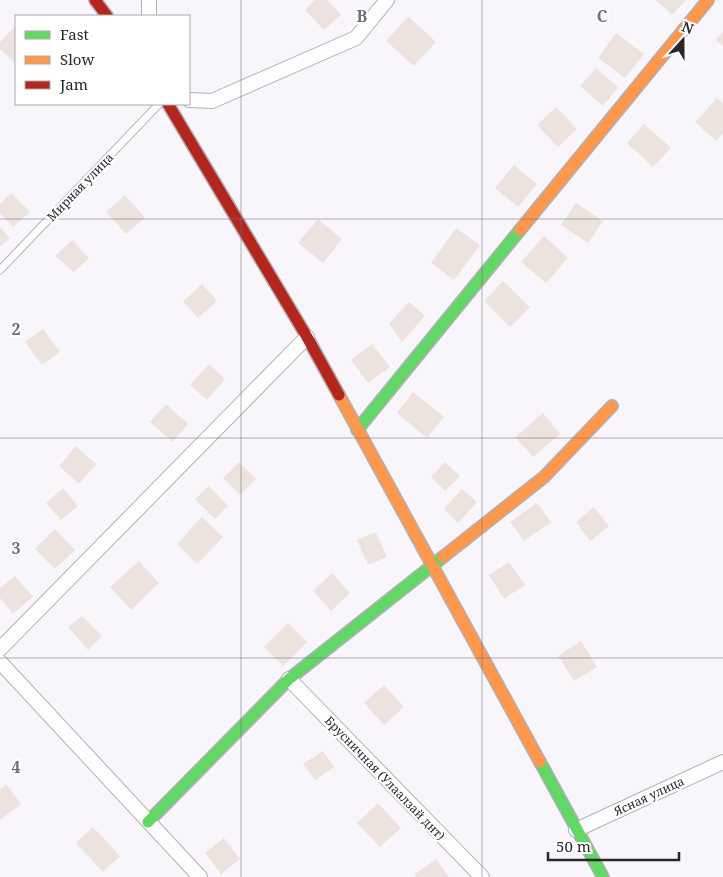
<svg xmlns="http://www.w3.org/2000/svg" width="723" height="877" font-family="'Noto Serif',serif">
  <rect width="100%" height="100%" fill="#f9f6fb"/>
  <path fill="#ece3de" d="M 315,0 L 328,0 L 341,15 L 324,30 L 305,10 Z
    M 656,0 L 686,0 L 672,15 Z
    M 408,16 L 436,42 L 414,66 L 386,41 Z
    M 16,25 L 16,64 L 0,49 L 0,42 Z
    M 723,31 L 723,46 L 716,40 Z
    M 616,33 L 644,54 L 625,78 L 598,58 Z
    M 596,68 L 618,87 L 603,106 L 580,86 Z
    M 717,98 L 723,104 L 723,133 L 716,141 L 695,122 Z
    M 556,107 L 577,129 L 558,147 L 537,125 Z
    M 644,124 L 671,148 L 653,167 L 627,143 Z
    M 514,165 L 537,184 L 518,207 L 495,188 Z
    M 11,193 L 30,212 L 13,227 L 0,213 L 0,204 Z
    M 125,195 L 145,218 L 126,234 L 106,212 Z
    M 576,203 L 603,221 L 588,243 L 561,225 Z
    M 318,219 L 342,239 L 323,263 L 298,243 Z
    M 0,227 L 10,238 L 0,247 Z
    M 456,228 L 480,245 L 454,280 L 431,263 Z
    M 544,236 L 568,258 L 546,283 L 521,262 Z
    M 72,240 L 89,258 L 74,272 L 55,256 Z
    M 503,281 L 530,307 L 510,327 L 484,301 Z
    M 202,284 L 217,301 L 198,318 L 183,301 Z
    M 409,302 L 425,316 L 402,342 L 389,324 Z
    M 43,329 L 60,352 L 42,365 L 25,342 Z
    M 372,344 L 390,367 L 368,383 L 351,360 Z
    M 209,364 L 225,379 L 207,400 L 190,385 Z
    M 413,392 L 444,417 L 427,438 L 397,413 Z
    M 166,404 L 188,424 L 173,442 L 150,422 Z
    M 543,413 L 560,434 L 533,457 L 515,437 Z
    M 76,446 L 96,464 L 79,484 L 59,466 Z
    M 239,462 L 256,479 L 240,495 L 223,478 Z
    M 445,462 L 460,476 L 445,491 L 431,477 Z
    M 209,486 L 228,506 L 215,519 L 195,499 Z
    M 63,488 L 78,506 L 61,520 L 46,503 Z
    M 462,489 L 477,502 L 458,523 L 444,509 Z
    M 537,503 L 551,522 L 524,541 L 510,522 Z
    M 594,507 L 609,526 L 590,541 L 576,522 Z
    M 202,517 L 223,537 L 197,564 L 177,544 Z
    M 55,529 L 75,550 L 55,569 L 35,549 Z
    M 376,532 L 387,557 L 368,565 L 357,540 Z
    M 139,561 L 159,583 L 131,610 L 110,587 Z
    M 509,562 L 525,585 L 504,599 L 489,575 Z
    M 332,573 L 350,593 L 331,611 L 313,591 Z
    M 15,576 L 33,597 L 13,614 L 0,598 L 0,588 Z
    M 82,616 L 102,636 L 88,650 L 68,627 Z
    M 288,623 L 307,642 L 283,666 L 264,647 Z
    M 581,641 L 597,667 L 574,681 L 558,656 Z
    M 384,685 L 404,707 L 384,725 L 364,703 Z
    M 323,751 L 334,767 L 315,780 L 303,764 Z
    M 6,784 L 21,804 L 0,820 L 0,789 Z
    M 378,803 L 401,828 L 380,847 L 357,823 Z
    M 93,827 L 120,856 L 103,872 L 76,843 Z
    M 224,838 L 240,859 L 221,874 L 205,853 Z
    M 436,859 L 449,877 L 416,877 L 414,875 Z"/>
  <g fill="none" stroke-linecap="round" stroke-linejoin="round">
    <defs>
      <path id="lane" d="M 0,270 L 159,104"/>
      <path id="street" d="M 149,0 L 149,16
        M 189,100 L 212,101 L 356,38 L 387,0
        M 0,649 L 307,337
        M 0,662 L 200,877
        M 289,679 L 482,877
        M 576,830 L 723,762"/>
      <path id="fast" d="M 357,430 L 520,230
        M 540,762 L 603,877
        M 148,822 L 289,679 L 443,557"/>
      <path id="slow" d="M 520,230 L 708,0
        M 339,395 L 540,762
        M 443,557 L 544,477 L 612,406"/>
      <path id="jam" d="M 95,0 L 107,16
        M 168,104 L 307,337 L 339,395"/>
    </defs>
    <use href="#lane" stroke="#b3b0b4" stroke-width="9"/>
    <use href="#street" stroke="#b3b0b4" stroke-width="16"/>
    <use href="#fast" stroke="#b3b0b4" stroke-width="14"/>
    <use href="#slow" stroke="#b3b0b4" stroke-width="14"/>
    <use href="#jam" stroke="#b3b0b4" stroke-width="14"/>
    <use href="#lane" stroke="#fefefe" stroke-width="7"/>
    <use href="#street" stroke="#fefefe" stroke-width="14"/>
    <use href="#fast" stroke="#63d668" stroke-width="11"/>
    <use href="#slow" stroke="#ff974d" stroke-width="11"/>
    <use href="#jam" stroke="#b3261e" stroke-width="11"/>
  </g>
  <path fill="none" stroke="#726f74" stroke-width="1" stroke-opacity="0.55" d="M 241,0 L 241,877M 482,0 L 482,877M 0,219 L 723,219M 0,438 L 723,438M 0,658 L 723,658"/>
  <g text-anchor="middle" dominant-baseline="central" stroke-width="4.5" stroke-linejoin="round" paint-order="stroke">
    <g font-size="12" fill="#2a272b" stroke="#fff">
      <text transform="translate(80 187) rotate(-46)">Мирная улица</text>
      <text transform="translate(385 778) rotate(46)">Брусничная (Улаалзай днт)</text>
      <text transform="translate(649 796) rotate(-25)">Ясная улица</text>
    </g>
  </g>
  <g font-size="16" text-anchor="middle" font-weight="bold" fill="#726f74" stroke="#fff" stroke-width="4.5" stroke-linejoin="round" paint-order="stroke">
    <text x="362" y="22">B</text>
    <text x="602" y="22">C</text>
    <text x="16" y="335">2</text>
    <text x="16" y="554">3</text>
    <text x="16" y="773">4</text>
  </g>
  <rect x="15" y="15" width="175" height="90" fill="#ffffff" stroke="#aaa9aa"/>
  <rect x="25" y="31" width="25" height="8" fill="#63d668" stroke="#aaa9aa"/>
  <text x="60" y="40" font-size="15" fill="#2a272b">Fast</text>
  <rect x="25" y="56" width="25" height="8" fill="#ff974d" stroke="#aaa9aa"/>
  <text x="60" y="65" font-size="15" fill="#2a272b">Slow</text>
  <rect x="25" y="81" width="25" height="8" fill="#b3261e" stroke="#aaa9aa"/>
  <text x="60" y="90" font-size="15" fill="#2a272b">Jam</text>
  <g transform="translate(683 40) rotate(21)" stroke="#ffffff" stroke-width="4" paint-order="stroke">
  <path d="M0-4L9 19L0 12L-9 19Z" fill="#2a272b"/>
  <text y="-8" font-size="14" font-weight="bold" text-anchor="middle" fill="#2a272b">N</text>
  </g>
  <path d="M548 852v8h131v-8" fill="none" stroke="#2a272b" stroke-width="2.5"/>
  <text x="556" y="852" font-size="15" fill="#2a272b" stroke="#ffffff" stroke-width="4" paint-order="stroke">50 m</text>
</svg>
